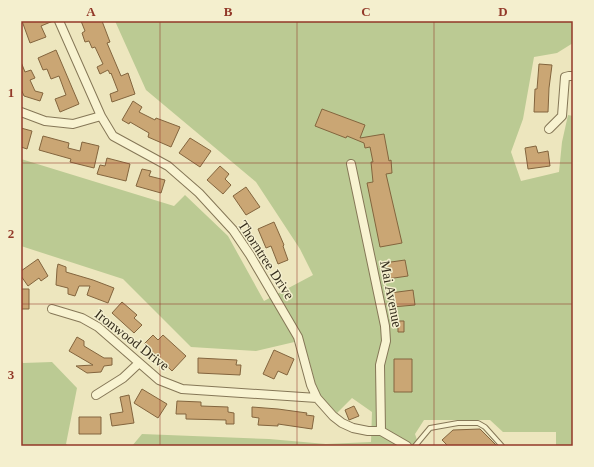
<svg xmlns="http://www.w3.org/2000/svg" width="594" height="467" font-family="Georgia,serif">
  <rect width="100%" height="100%" fill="#ede6be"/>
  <path fill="#bbca93" d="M 115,21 L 573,21 L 573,43 L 557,53 L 534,57 L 523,119 L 511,152 L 521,181 L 559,172 L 562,142 L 568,115 L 573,116 L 573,446 L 556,446 L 556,432 L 503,432 L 490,420 L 424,420 L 415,434 L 419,446 L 132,446 L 142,434 L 269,439 L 326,444 L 371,442 L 372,412 L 352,398 L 337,413 L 318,393 L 309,360 L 303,340 L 256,351 L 191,347 L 123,279 L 21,246 L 21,159 L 174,206 L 185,195 L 228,236 L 264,301 L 313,275 L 300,249 L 256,182 L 146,90 Z
    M 21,359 L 23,363 L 52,362 L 77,388 L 66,444 L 69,446 L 21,446 Z"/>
  <path fill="#caa674" stroke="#83653e" d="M 22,21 L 53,21 L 41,26 L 46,37 L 30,43 Z
    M 81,21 L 102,21 L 110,42 L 107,43 L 121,76 L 128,73 L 135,94 L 112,102 L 110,94 L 118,91 L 111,73 L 110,74 L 108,70 L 100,74 L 97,67 L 103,64 L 95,47 L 92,48 L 89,41 L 85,42 L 82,33 L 85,31 Z
    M 56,50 L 79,104 L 60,112 L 55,99 L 66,95 L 59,76 L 51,79 L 47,69 L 43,70 L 38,58 Z
    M 21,62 L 25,72 L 31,70 L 35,78 L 30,80 L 35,91 L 43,93 L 40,101 L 24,96 L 21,89 Z
    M 539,64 L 552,65 L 549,88 L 548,112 L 534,112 L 535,89 L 537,89 Z
    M 133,101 L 142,107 L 139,112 L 155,120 L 156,118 L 180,127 L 171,147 L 148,137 L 149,133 L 130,122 L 129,124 L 122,120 Z
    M 322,109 L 365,125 L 360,138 L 384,134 L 389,161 L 391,160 L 392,173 L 386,174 L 402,243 L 380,247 L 367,183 L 373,182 L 371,162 L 373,162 L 370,147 L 365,148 L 364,143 L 347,136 L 346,138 L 315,126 Z
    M 21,128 L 32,131 L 27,149 L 21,147 Z
    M 43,136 L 69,143 L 68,148 L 80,151 L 82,142 L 99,146 L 94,168 L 70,162 L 71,159 L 39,150 Z
    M 190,138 L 211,151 L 200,167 L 179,153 Z
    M 536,146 L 538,153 L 548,151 L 550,166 L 528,169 L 525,148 Z
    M 107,158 L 130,164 L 126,181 L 97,174 L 100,165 L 105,166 Z
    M 220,166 L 229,174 L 225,179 L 231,185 L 223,194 L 207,180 Z
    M 142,169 L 151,171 L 149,176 L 165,180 L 161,193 L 136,186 Z
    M 246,187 L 260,207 L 246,215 L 233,196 Z
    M 274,222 L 284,245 L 283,246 L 288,260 L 278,264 L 271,246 L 266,248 L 258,229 Z
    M 38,259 L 48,276 L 41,281 L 39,278 L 28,286 L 21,276 L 21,271 Z
    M 405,260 L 408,276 L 387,279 L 384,263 Z
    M 58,264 L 66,267 L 66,272 L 93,280 L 114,288 L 108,303 L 87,295 L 90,286 L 79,286 L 75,296 L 68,294 L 68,288 L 56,285 L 57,269 Z
    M 21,289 L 29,289 L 29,309 L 21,309 Z
    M 413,290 L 415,305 L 392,307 L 390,293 Z
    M 122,302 L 137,315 L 134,318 L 142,325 L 134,333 L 112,313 Z
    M 398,321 L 404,321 L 404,332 L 398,332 Z
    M 153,335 L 158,340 L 163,335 L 186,356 L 172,371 L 144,344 Z
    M 77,337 L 84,341 L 84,346 L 104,358 L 112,358 L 112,365 L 104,366 L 101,372 L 87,373 L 76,366 L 93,365 L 69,351 Z
    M 274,350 L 294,359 L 287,375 L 278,371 L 274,379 L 263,374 Z
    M 198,358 L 237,360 L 236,365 L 241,365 L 240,375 L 198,373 Z
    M 394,359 L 412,359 L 412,392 L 394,392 Z
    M 142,389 L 167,404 L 158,418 L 134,403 Z
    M 129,395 L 134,423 L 112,426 L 110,414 L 123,412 L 120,397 Z
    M 177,401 L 201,402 L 201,406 L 228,407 L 228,412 L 234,413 L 234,424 L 226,424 L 226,420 L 186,419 L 186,414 L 176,414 Z
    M 354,406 L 359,416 L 349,420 L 345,410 Z
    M 252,407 L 278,409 L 307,413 L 306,415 L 314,416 L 312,429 L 278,424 L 278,426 L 258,425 L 259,418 L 252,417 Z
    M 79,417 L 101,417 L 101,434 L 79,434 Z
    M 480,429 L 497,446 L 448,446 L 442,440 L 453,430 Z"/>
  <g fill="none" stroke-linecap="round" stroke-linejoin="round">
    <defs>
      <path id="lane" d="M 415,446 L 430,428 L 458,423 L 478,423 L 485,427 L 502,446"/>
      <path id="street" d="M 59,21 L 101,116 L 113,136 L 168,166 L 199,193 L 233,230 L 250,255 L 298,337 L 311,385 L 317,398 L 333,416 L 342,423 L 353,428 L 368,431 L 381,431 L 407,446
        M 21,112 L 45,121 L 73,124 L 101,116
        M 549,129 L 562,116 L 565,77 L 569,76 L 573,76
        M 351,164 L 385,326 L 386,341 L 380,365 L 381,431
        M 52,309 L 82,318 L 98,327 L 159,380 L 182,389 L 317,398
        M 96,395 L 123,378 L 139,363"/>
    </defs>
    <use href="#lane" stroke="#857757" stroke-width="6"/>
    <use href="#street" stroke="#857757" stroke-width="10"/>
    <use href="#lane" stroke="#f8f3d1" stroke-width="4"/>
    <use href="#street" stroke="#f8f3d1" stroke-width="8"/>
  </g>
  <path fill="none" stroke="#923929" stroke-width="1" stroke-opacity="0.55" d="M 160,21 L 160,446M 297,21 L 297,446M 434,21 L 434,446M 21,163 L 573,163M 21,304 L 573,304"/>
  <g text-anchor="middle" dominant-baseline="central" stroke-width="3" stroke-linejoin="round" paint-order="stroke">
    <g font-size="14" fill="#342c1c" stroke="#f4efce">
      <text transform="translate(266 260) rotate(57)">Thorntree Drive</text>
      <text transform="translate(391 294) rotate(79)">Mai Avenue</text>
      <text transform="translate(132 340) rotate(38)">Ironwood Drive</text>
    </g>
  </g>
  <rect width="594" height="467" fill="none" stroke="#f4efce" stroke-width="44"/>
  <rect x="22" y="22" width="550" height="423" fill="none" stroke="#923929" stroke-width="1.5"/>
  <g font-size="13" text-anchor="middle" font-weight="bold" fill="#923929">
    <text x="91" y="16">A</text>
    <text x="228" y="16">B</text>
    <text x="366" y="16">C</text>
    <text x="503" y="16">D</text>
    <text x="11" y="97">1</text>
    <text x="11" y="238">2</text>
    <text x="11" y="379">3</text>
  </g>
</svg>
